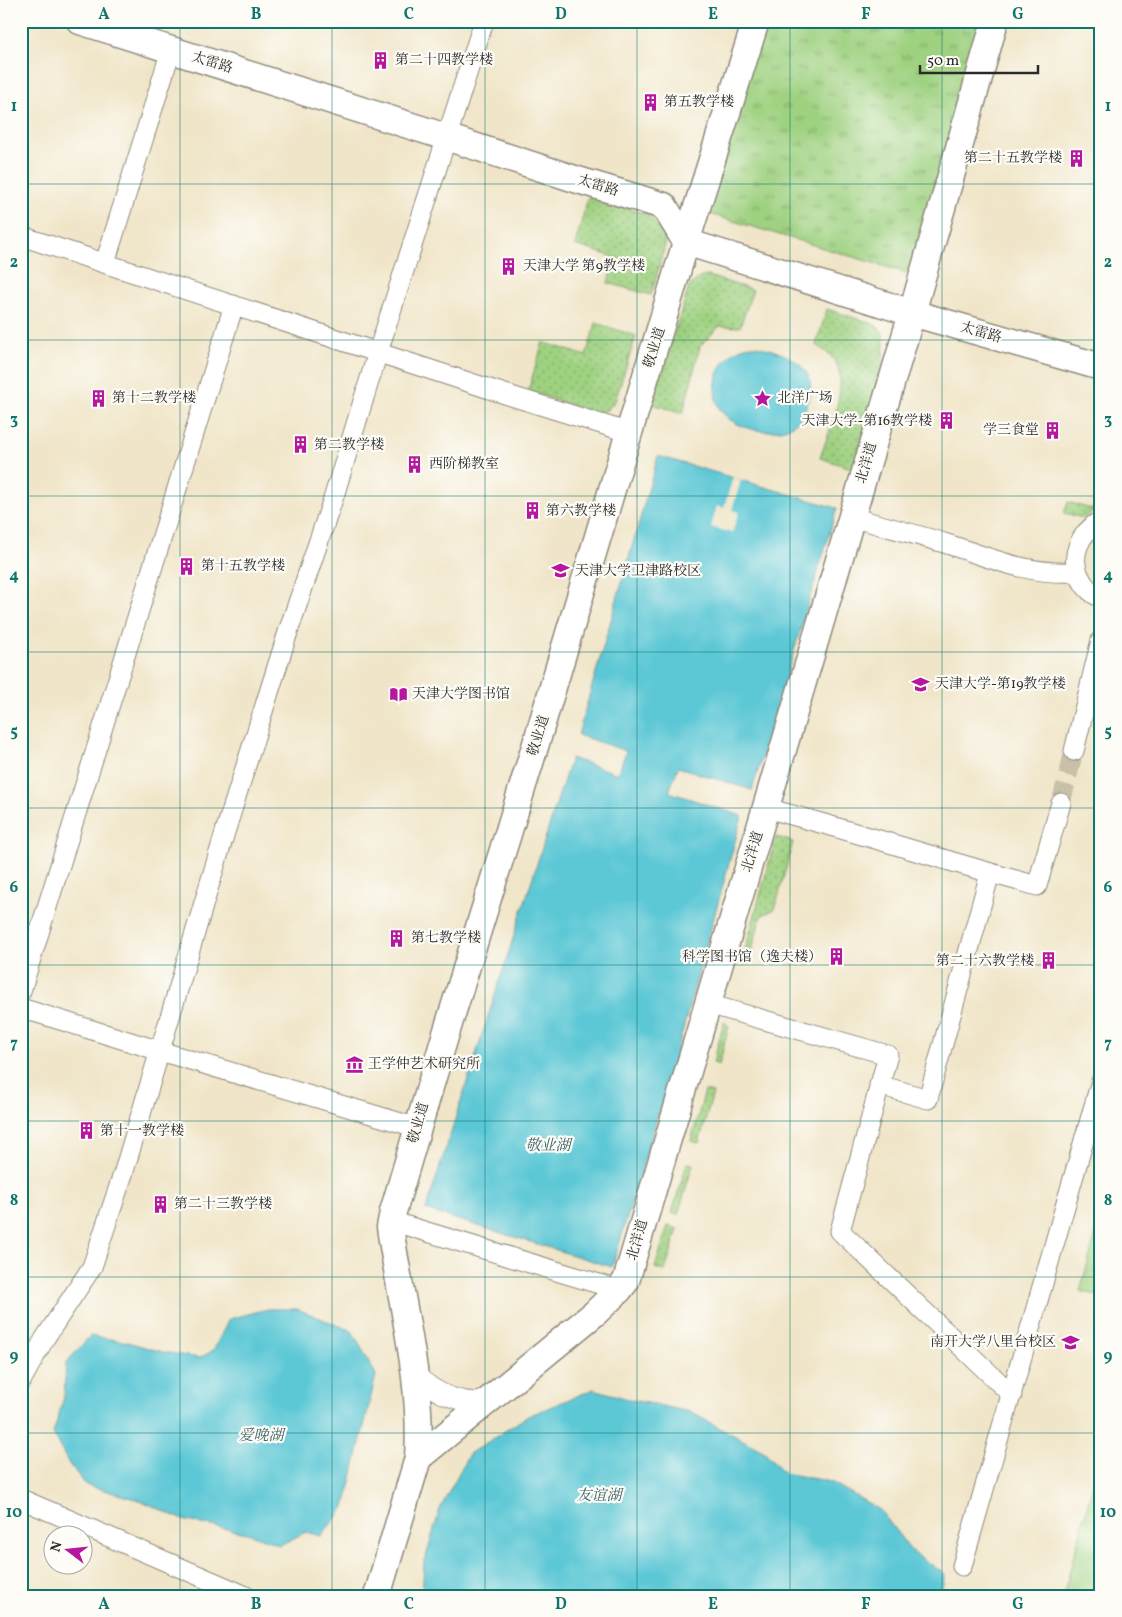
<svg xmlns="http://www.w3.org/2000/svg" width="1122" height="1617" font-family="Vollkorn,'Noto Serif SC',serif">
  <defs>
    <pattern id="grass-dots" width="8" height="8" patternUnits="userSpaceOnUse" patternTransform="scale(1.25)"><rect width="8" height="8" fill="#9ed180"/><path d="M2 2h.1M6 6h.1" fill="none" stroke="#81aa69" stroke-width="1.8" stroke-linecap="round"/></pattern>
    <pattern id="park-tufts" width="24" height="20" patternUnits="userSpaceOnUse" patternTransform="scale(1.25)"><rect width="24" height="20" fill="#9ed180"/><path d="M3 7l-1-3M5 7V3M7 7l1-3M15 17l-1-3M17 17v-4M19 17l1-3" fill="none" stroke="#81aa69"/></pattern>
  </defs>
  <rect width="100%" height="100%" fill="#fdfcf7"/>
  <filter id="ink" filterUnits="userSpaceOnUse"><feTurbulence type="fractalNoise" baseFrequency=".02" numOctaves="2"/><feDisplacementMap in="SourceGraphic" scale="10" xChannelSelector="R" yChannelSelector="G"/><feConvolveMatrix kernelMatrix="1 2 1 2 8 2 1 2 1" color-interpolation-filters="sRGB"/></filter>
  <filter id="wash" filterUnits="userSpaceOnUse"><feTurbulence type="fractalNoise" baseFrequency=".0096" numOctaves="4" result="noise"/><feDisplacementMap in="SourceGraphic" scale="20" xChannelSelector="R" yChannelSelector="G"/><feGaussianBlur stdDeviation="1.12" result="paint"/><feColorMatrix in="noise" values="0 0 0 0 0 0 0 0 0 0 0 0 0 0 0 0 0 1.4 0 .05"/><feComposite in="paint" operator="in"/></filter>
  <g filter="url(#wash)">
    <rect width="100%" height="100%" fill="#f0e5c8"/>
    <path fill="url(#grass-dots)" stroke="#647e56" d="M 588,197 L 665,219 L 669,231 L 651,295 L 608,283 L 614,257 L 575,245 Z
      M 708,276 L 753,290 L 740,327 L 720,326 L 700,346 L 683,413 L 652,404 L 689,287 L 699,278 Z
      M 827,309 L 871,323 L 878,327 L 882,332 L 884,343 L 882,363 L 854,469 L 820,458 C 828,433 849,387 836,363 C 831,354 823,350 816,345 Z
      M 596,323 L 636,336 L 615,401 L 607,410 L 596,413 L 528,391 L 543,342 L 586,356 Z
      M 1068,502 L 1094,510 L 1083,518 L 1064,513 Z
      M 776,837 L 793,842 L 775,909 L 761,916 L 748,964 L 741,965 Z
      M 724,1022 L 729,1026 L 719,1065 L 713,1063 Z
      M 705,1091 L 713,1093 L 699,1143 L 691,1141 Z
      M 687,1163 L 693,1164 L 678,1215 L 672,1213 Z
      M 668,1226 L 678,1229 L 665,1271 L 655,1268 Z"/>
    <path fill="url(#park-tufts)" stroke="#647e56" d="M 762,21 L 985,21 L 910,274 L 703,212 Z"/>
    <path fill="#9ed180" stroke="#647e56" d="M 1100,1218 L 1101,1218 L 1101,1296 L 1080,1291 Z
      M 1101,1455 L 1101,1596 L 1063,1596 Z"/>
    <path fill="#5cc7d5" stroke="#447980" d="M 757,346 C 784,352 821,366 808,402 C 805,411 801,419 794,424 C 785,431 775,431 764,431 C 747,430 723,421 717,403 C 710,382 723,353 745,347 C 749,346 753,346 757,346 Z
      M 658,456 L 837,508 L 752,790 L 678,767 L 669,792 L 742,816 L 672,1069 L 612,1267 L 426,1210 L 571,758 L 618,774 L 626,751 L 578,735 Z
      M 268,1309 L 297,1309 L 352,1331 L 376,1375 L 345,1507 L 321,1536 L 306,1532 L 280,1545 L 247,1533 L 183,1520 L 142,1501 L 86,1485 L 69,1464 L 53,1434 L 64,1397 L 66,1363 L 90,1336 L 123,1341 L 163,1352 L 199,1358 L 213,1351 L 229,1319 Z
      M 594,1389 L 628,1399 L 690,1412 L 765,1452 L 784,1473 L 831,1482 L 880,1510 L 911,1551 L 945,1574 L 940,1596 L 422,1596 L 424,1564 L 440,1509 L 469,1454 L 528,1416 Z"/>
    <path fill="#f0e5c8" d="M 733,477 L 741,480 L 732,510 L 739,512 L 732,533 L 711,527 L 717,506 L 724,508 Z"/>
  </g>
  <g filter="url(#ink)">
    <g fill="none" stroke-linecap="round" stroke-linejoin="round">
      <path stroke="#c9c0a9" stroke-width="19" stroke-dasharray="19 9" stroke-linecap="butt" d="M 1061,803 L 1074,751"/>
      <defs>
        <path id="street" d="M 21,236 L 511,396 L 630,433
          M 105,263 L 171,50
          M 851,517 C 883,526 916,534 947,544 C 994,559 1027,575 1077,572
          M 1101,520 C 1080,533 1068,556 1081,579 C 1085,587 1092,594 1101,598
          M 1074,751 L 1101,640
          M 766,808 C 857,832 946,861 1037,886 L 1061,803
          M 21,991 L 234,305
          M 708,1004 L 888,1055 L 840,1231 L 1012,1395
          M 21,1008 L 160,1051 L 418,1128
          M 879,1085 L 928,1099 L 990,873
          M 391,1221 L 619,1290
          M 415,1374 C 436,1394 457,1403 486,1402
          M 21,1381 L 45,1338 L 92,1267 L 124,1171 L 226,829 L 288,632 L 334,496 L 378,352 L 484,21
          M 21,1499 L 246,1596
          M 962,1566 L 1101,1081"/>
        <path id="secondary" d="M 80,21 L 446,137 L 578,180 L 664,206 L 686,242 L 912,313 L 1101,367
          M 418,1458 C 423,1380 401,1304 390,1227 L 393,1212 L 444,1040 L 538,737 L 686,242 L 756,21
          M 377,1596 L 418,1458 L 595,1313 L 619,1290 L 626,1281 L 912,313 L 995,21"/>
      </defs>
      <use href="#street" stroke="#8e887a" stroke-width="21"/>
      <use href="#secondary" stroke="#8e887a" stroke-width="29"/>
      <use href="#street" stroke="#fff" stroke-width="19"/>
      <use href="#secondary" stroke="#fff" stroke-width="26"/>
    </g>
  </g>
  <path fill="none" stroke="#0f766e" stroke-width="1" stroke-opacity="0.55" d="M 180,21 L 180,1596M 332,21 L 332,1596M 485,21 L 485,1596M 637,21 L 637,1596M 790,21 L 790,1596M 942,21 L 942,1596M 21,184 L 1101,184M 21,340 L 1101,340M 21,496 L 1101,496M 21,652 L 1101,652M 21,808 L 1101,808M 21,965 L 1101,965M 21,1121 L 1101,1121M 21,1277 L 1101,1277M 21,1433 L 1101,1433"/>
  <defs>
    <symbol id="building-bare" viewBox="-9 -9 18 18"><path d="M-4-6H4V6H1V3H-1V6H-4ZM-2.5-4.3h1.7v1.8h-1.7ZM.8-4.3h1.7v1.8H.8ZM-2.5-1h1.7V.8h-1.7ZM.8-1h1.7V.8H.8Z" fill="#b5179e" stroke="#fdfcf7" stroke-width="2.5" paint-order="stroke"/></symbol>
    <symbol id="sight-bare" viewBox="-9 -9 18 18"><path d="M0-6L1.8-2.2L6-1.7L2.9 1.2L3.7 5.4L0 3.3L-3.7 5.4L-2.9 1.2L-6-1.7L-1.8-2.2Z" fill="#b5179e" stroke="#fdfcf7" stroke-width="2.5" paint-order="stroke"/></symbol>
    <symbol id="university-bare" viewBox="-9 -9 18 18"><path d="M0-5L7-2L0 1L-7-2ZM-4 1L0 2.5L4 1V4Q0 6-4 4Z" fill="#b5179e" stroke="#fdfcf7" stroke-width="2.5" paint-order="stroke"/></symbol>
    <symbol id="library-bare" viewBox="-9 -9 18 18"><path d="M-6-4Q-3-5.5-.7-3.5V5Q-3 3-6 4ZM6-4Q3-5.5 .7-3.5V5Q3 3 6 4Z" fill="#b5179e" stroke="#fdfcf7" stroke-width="2.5" paint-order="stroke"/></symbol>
    <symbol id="museum-bare" viewBox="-9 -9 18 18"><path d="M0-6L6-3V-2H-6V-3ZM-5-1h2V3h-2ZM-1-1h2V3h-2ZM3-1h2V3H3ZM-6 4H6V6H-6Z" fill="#b5179e" stroke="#fdfcf7" stroke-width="2.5" paint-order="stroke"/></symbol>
  </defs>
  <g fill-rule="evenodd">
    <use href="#building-bare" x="368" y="48" width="25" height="25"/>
    <use href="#building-bare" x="638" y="90" width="25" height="25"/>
    <use href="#building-bare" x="1064" y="146" width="25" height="25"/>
    <use href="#building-bare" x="496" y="254" width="25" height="25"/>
    <use href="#building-bare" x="86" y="386" width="25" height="25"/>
    <use href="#sight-bare" x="750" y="386" width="25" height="25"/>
    <use href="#building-bare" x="934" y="408" width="25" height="25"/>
    <use href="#building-bare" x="1040" y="418" width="25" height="25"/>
    <use href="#building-bare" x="288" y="432" width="25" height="25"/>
    <use href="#building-bare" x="402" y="452" width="25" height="25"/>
    <use href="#building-bare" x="520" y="498" width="25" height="25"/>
    <use href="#building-bare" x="174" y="554" width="25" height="25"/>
    <use href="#university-bare" x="548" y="558" width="25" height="25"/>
    <use href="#university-bare" x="908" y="672" width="25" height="25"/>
    <use href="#library-bare" x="386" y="682" width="25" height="25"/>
    <use href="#building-bare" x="384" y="926" width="25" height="25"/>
    <use href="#building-bare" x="824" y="944" width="25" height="25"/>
    <use href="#building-bare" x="1036" y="948" width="25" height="25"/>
    <use href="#museum-bare" x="342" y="1052" width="25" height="25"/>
    <use href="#building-bare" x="74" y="1118" width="25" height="25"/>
    <use href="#building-bare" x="148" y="1192" width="25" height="25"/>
    <use href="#university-bare" x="1058" y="1330" width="25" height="25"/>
  </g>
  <g text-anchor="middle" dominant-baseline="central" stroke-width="4.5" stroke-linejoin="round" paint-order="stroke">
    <g font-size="14" fill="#2b2b2b" stroke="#fdfcf7" text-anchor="start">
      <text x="395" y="60">第二十四教学楼</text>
      <text x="664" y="102">第五教学楼</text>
      <text x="1062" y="158" text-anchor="end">第二十五教学楼</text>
      <text x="523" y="266">天津大学 第9教学楼</text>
      <text x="112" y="398">第十二教学楼</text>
      <text x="777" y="398">北洋广场</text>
      <text x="932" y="421" text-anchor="end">天津大学-第16教学楼</text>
      <text x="1039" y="430" text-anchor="end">学三食堂</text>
      <text x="314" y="445">第二教学楼</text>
      <text x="429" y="464">西阶梯教室</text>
      <text x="546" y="511">第六教学楼</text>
      <text x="201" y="566">第十五教学楼</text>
      <text x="575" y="571">天津大学卫津路校区</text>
      <text x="935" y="684">天津大学-第19教学楼</text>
      <text x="412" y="694">天津大学图书馆</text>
      <text x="411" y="938">第七教学楼</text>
      <text x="822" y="957" text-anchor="end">科学图书馆（逸夫楼）</text>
      <text x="1034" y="961" text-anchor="end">第二十六教学楼</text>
      <text x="368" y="1064">王学仲艺术研究所</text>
      <text x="100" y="1131">第十一教学楼</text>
      <text x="174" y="1204">第二十三教学楼</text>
      <text x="1056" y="1342" text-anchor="end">南开大学八里台校区</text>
    </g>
    <g font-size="14" fill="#2b2b2b" stroke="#fdfcf7">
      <text transform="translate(212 63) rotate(17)">太雷路</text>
      <text transform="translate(598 186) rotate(17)">太雷路</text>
      <text transform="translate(981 333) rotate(16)">太雷路</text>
      <text transform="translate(655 348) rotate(-73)">敬业道</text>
      <text transform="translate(867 463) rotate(-74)">北洋道</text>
      <text transform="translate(539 736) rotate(-73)">敬业道</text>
      <text transform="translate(753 852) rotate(-73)">北洋道</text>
      <text transform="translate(419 1123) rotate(-74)">敬业道</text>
      <text transform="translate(638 1240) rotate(-74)">北洋道</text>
    </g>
    <g font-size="15" font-style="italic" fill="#3c6266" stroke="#fdfcf7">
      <text x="548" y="1146">敬业湖</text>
      <text x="261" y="1436">爱晚湖</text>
      <text x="599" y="1496">友谊湖</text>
    </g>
  </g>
  <rect width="1122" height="1617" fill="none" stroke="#fdfcf7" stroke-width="55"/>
  <g transform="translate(68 1550) rotate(286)"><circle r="24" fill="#fdfcf7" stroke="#a9a8a5"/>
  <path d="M0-4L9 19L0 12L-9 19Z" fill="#b5179e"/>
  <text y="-8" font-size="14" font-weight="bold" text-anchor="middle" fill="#2b2b2b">N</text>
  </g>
  <path d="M920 65v8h118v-8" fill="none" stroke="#2b2b2b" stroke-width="2.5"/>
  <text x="927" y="65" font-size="15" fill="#2b2b2b" stroke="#fdfcf7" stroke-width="4" paint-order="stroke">50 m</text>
  <rect x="28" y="28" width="1066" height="1562" fill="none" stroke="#0f766e" stroke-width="2"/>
  <g font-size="16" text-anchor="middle" font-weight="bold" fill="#0f766e">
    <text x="104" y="19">A</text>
    <text x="256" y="19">B</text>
    <text x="409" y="19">C</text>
    <text x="561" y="19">D</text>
    <text x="713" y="19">E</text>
    <text x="866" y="19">F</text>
    <text x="1018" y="19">G</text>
    <text x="14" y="111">1</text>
    <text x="1108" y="111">1</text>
    <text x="14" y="267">2</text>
    <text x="1108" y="267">2</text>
    <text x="14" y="424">3</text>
    <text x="1108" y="424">3</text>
    <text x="14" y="580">4</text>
    <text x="1108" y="580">4</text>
    <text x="14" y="736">5</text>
    <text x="1108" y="736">5</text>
    <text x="14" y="892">6</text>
    <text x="1108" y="892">6</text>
    <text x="14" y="1048">7</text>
    <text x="1108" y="1048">7</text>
    <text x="14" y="1205">8</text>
    <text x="1108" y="1205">8</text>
    <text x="14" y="1361">9</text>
    <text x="1108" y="1361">9</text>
    <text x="14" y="1517">10</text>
    <text x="1108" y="1517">10</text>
    <text x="104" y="1609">A</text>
    <text x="256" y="1609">B</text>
    <text x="409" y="1609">C</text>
    <text x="561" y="1609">D</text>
    <text x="713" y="1609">E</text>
    <text x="866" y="1609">F</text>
    <text x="1018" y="1609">G</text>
  </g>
</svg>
